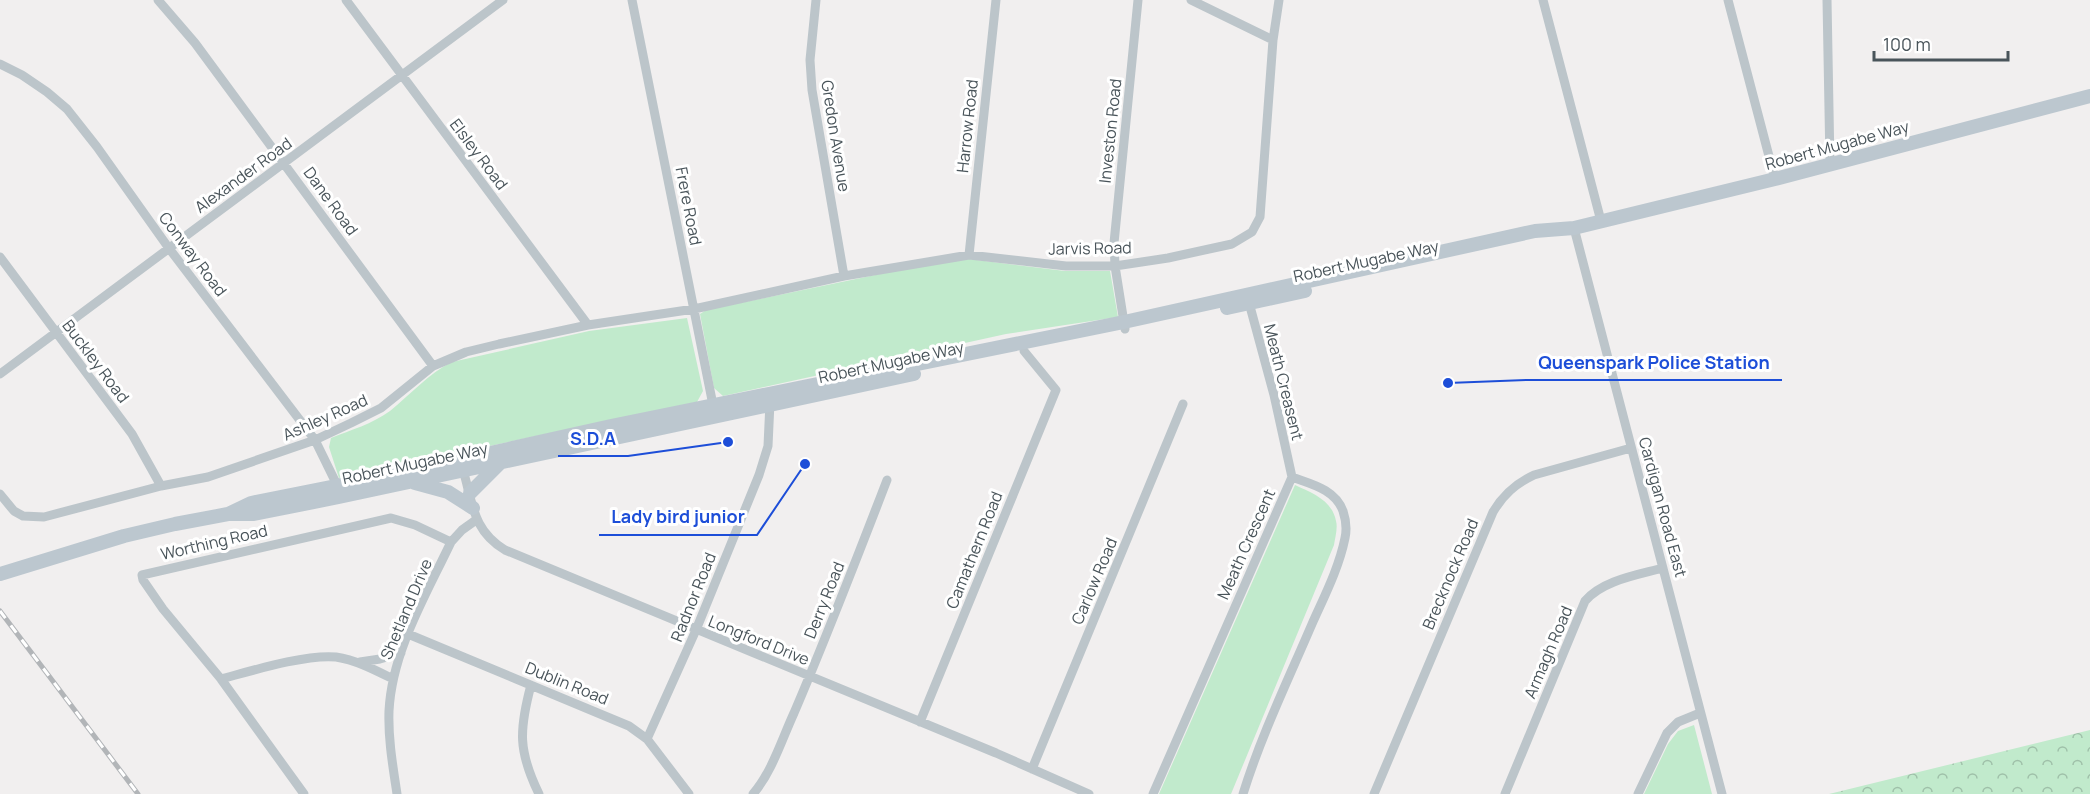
<svg xmlns="http://www.w3.org/2000/svg" width="2090" height="794" font-family="Manrope,sans-serif">
  <defs>
    <pattern id="forest-crowns" width="20" height="18" patternUnits="userSpaceOnUse" patternTransform="scale(1.5)"><rect width="20" height="18" fill="#c1eacc"/><path d="M2 6a3 3 0 1 1 6 0M12 15a3 3 0 1 1 6 0" fill="none" stroke="#9fc0a9"/></pattern>
  </defs>
  <rect width="100%" height="100%" fill="#f1efef"/>
  <path fill="#c1eacc" d="M 969,259 L 1065,271 L 1110,271 L 1118,317 L 1006,334 L 723,396 L 714,388 L 700,314 L 706,310 L 933,263 Z
    M 687,318 L 703,391 L 697,402 L 339,478 L 329,447 L 331,438 C 351,430 372,424 390,411 C 411,394 428,374 452,362 L 589,331 Z
    M 1295,485 C 1312,493 1332,500 1336,521 C 1338,528 1335,538 1334,545 L 1231,794 L 1159,794 Z
    M 1694,725 L 1712,794 L 1644,794 L 1668,744 L 1678,731 Z"/>
  <path fill="url(#forest-crowns)" d="M 2090,730 L 2090,794 L 1829,794 Z"/>
  <g fill="none" stroke-linecap="round" stroke-linejoin="round">
    <path stroke="#bcc5ca" stroke-width="9" d="M 158,0 L 195,43 L 433,366
      M 346,0 L 588,325
      M 632,0 L 714,410
      M 816,0 L 810,60 L 812,90 L 844,276
      M 1191,0 L 1273,40
      M 1543,0 L 1601,221
      M 1728,0 L 1775,179
      M 1827,0 L 1830,164
      M 0,64 L 22,75 L 47,92 L 67,109 L 97,147 L 168,247 L 315,440 L 337,485
      M 1574,228 L 1722,794
      M 969,255 L 996,0
      M 0,257 L 132,434 L 161,486
      M 1248,299 L 1274,395 L 1292,477
      M 1125,329 L 1115,266 L 1114,243 L 1138,0
      M 0,374 L 503,0
      M 463,470 C 473,503 472,530 505,550 L 996,753 L 1089,794
      M 0,494 L 14,511 L 23,516 L 44,517 L 161,486 L 208,477 L 315,440 L 351,423 L 381,408 L 433,366 L 466,352 L 499,344 L 588,325 L 694,309 L 844,276 L 969,255 L 1066,266 L 1115,266 L 1168,258 L 1232,244 L 1252,232 L 1260,217 L 1273,40 L 1279,0
      M 408,634 L 629,726 L 647,739 L 689,794
      M 360,662 L 380,659 L 401,653
      M 221,679 C 251,671 306,654 336,657 C 356,660 375,670 393,679
      M 531,685 C 519,730 518,751 539,794
      M 920,722 L 1056,390 L 1024,351
      M 647,739 L 696,630 L 759,475 L 768,446 L 770,402
      M 1032,769 L 1183,404
      M 304,794 L 221,679 L 163,609 L 143,580 L 142,575 L 391,518 L 415,525 L 451,542
      M 397,794 C 393,767 388,739 389,711 C 392,651 426,595 451,542 L 462,530 L 476,520
      M 753,794 C 772,772 782,739 794,713 C 827,636 857,558 887,480
      M 1153,794 L 1292,477 C 1311,484 1335,489 1343,511 C 1346,520 1347,529 1345,538 C 1339,568 1324,597 1312,624 C 1288,680 1261,736 1243,794
      M 1374,794 L 1493,512 C 1503,495 1515,484 1534,475 L 1631,448
      M 1505,794 L 1585,601 C 1603,580 1638,575 1663,568
      M 1638,794 L 1667,733 L 1678,722 L 1700,713"/>
    <path stroke="#bcc7cf" stroke-width="14" d="M 1227,308 L 1305,291
      M 415,483 L 448,492 L 473,508
      M 470,493 L 500,463
      M 228,514 L 251,503 L 396,474 L 611,426 L 1124,322 L 1535,231 L 1574,228 L 1775,179 L 2090,96
      M 0,574 L 124,536 L 175,524 L 228,514 L 254,514 L 339,497 L 914,374"/>
    <defs>
      <path id="rail" d="M 0,611 L 138,794"/>
    </defs>
    <use href="#rail" stroke="#b2b5b8" stroke-width="5"/>
    <use href="#rail" stroke="#fff" stroke-width="3" stroke-dasharray="9" stroke-linecap="butt"/>
  </g>
  <g text-anchor="middle" dominant-baseline="central" stroke-width="6" stroke-linejoin="round" paint-order="stroke">
    <g font-size="16" fill="#49545a" stroke="#fff">
      <text transform="translate(967 126) rotate(-84)">Harrow Road</text>
      <text transform="translate(1110 131) rotate(-84)">Investon Road</text>
      <text transform="translate(836 136) rotate(81)">Gredon Avenue</text>
      <text transform="translate(1837 145) rotate(-15)">Robert Mugabe Way</text>
      <text transform="translate(479 154) rotate(53)">Elsley Road</text>
      <text transform="translate(243 175) rotate(-36)">Alexander Road</text>
      <text transform="translate(331 201) rotate(54)">Dane Road</text>
      <text transform="translate(689 206) rotate(79)">Frere Road</text>
      <text transform="translate(1090 248) rotate(-1)">Jarvis Road</text>
      <text transform="translate(193 254) rotate(53)">Conway Road</text>
      <text transform="translate(1366 261) rotate(-12)">Robert Mugabe Way</text>
      <text transform="translate(96 361) rotate(53)">Buckley Road</text>
      <text transform="translate(891 362) rotate(-12)">Robert Mugabe Way</text>
      <text transform="translate(1284 382) rotate(76)">Meath Creasent</text>
      <text transform="translate(325 417) rotate(-24)">Ashley Road</text>
      <text transform="translate(415 463) rotate(-12)">Robert Mugabe Way</text>
      <text transform="translate(1663 507) rotate(75)">Cardigan Road East</text>
      <text transform="translate(214 542) rotate(-13)">Worthing Road</text>
      <text transform="translate(1246 544) rotate(-66)">Meath Crescent</text>
      <text transform="translate(974 550) rotate(-68)">Camathern Road</text>
      <text transform="translate(1450 574) rotate(-67)">Brecknock Road</text>
      <text transform="translate(1094 581) rotate(-67)">Carlow Road</text>
      <text transform="translate(693 597) rotate(-68)">Radnor Road</text>
      <text transform="translate(824 600) rotate(-68)">Derry Road</text>
      <text transform="translate(406 609) rotate(-67)">Shetland Drive</text>
      <text transform="translate(759 640) rotate(22)">Longford Drive</text>
      <text transform="translate(1548 652) rotate(-67)">Armagh Road</text>
      <text transform="translate(567 683) rotate(22)">Dublin Road</text>
    </g>
  </g>
  <path fill="none" stroke="#1d4ed8" stroke-width="2" d="M1448 383L1526 380H1782M728 442L628 456H558M805 464L757 535H599"/>
  <g fill="#1d4ed8" stroke="#fff" stroke-width="2">
    <circle cx="1448" cy="383" r="6"/>
    <circle cx="728" cy="442" r="6"/>
    <circle cx="805" cy="464" r="6"/>
  </g>
  <g font-size="18" text-anchor="middle" font-weight="bold" fill="#1d4ed8" stroke="#fff" stroke-width="6" stroke-linejoin="round" paint-order="stroke">
    <text x="1654" y="369">Queenspark Police Station</text>
    <text x="593" y="445">S.D.A</text>
    <text x="678" y="523">Lady bird junior</text>
  </g>
  <path d="M1874 51v9h134v-9" fill="none" stroke="#49545a" stroke-width="3"/>
  <text x="1883" y="51" font-size="18" fill="#49545a" stroke="#ffffff" stroke-width="4.5" paint-order="stroke">100 m</text>
</svg>
